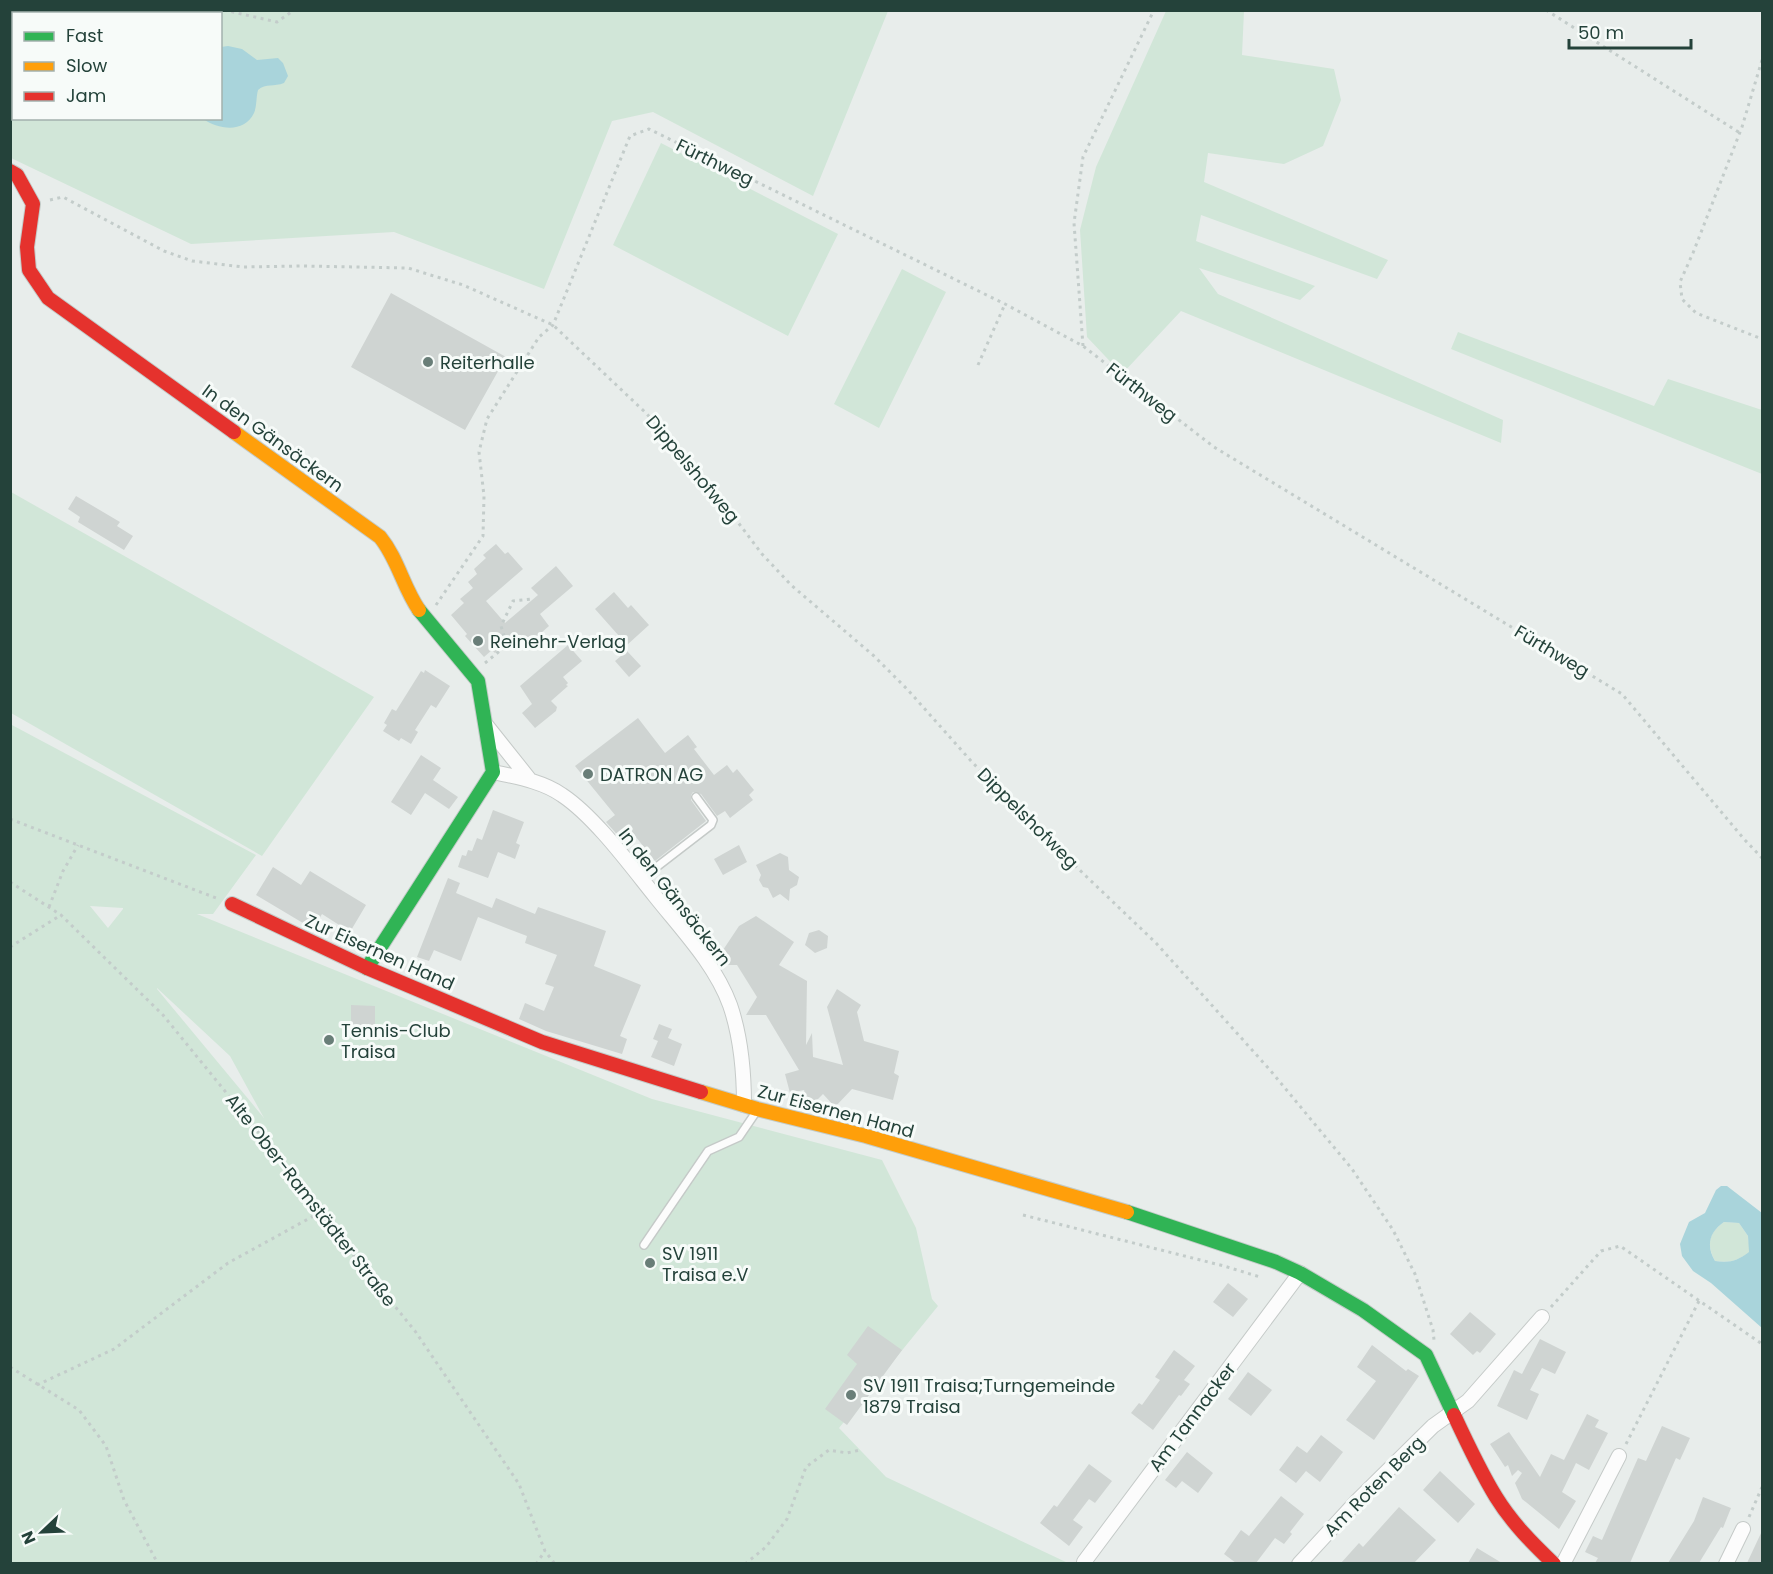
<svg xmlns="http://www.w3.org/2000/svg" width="1773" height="1574" viewBox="0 0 1773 1574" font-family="Poppins,sans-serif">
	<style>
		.green { fill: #d1e6d8; fill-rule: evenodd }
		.water { fill: #a9d4db; fill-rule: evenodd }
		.building { fill: #cfd4d2 }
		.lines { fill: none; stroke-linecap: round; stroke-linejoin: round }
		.lane-casing { stroke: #c5cac8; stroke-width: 10 }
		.street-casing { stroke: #c5cac8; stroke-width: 16 }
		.fast-casing { stroke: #c3cbc8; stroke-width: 16 }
		.slow-casing { stroke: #c3cbc8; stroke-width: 16 }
		.jam-casing { stroke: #c3cbc8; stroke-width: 16 }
		.path { stroke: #c3ccca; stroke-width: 3; stroke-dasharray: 3 4.5; stroke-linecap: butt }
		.lane { stroke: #fcfcfc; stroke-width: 7 }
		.street { stroke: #fcfcfc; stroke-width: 14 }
		.fast { stroke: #30b455; stroke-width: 14 }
		.slow { stroke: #ff9f0a; stroke-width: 14 }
		.jam { stroke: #e5322d; stroke-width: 14 }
		.poi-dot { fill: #697e78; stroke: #f7fbf9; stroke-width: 2 }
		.labels { text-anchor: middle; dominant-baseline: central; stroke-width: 6; stroke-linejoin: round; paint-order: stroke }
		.street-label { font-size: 18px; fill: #24423a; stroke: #f7fbf9 }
		.poi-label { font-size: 18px; fill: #24423a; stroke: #f7fbf9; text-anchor: start }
	</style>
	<rect width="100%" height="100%" fill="#e8edeb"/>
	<path class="green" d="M10 11H888L813 196 653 112 612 121 544 289 394 232 191 244 11 158ZM14 14H220V118H14Z
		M1166 11H1244L1242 55 1334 69 1341 100 1323 146 1284 164 1208 153 1204 182 1388 260 1377 279 1201 215 1196 241 1315 286 1300 300 1199 268 1218 294 1503 420 1501 443 1181 311 1122 374 1087 337 1080 230 1096 167Z
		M661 143 838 234 788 336 613 245Z
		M902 269 946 292 879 428 834 404Z
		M1458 332 1654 406 1668 379 1762 410V474L1451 349Z
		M11 492 374 697 262 856 11 713Z
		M10 724 256 855 213 914H197L652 1099 882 1160 916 1228 932 1299 938 1306 839 1428 886 1477 1068 1563H11ZM90 906 123 908V909L108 928ZM157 988 230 1056 264 1118 157 989Z
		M1724 1222 1739 1223 1748 1236 1750 1252C1737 1261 1730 1263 1715 1261 1706 1245 1709 1232 1724 1222Z"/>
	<path class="water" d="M228 46 242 49 257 60 278 58 283 63 288 76 284 83C274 87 266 83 258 90 256 97 257 106 254 113 244 134 218 129 203 119L220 118 221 47Z
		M1721 1186H1727L1762 1213V1328L1711 1283 1693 1271 1682 1256 1680 1244 1689 1222 1705 1213 1716 1190ZM1724 1222 1739 1223 1748 1236 1749 1252C1737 1261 1730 1263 1715 1261 1706 1246 1709 1232 1724 1222Z"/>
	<path class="building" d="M391 293 506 357 465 430 351 367Z
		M76 496 120 522 117 526 133 536 124 550 78 522 80 517 68 509Z
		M496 544 505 554 508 552 523 569 486 601 505 623 538 595 531 588 556 566 573 586 540 614 549 626 524 648 514 636 495 653 492 650 484 657 465 636 467 634 451 615 464 603 460 599 473 588 468 582 477 574 474 569 486 558 483 555Z
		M614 592 628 608 631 605 649 625 627 645 595 609Z
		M568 645 582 661 563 677 568 683 566 685 568 686 551 701 557 707 556 711 535 728 522 713 532 704 520 686Z
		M627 651 641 666 629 677 615 661Z
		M425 670 450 686 436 708 431 705 415 730 418 732 411 744 401 738 399 741 383 731 387 725 384 723 392 709 396 711 421 671 424 673Z
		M638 718 665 753 688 735 697 747 694 749 714 775 727 765 733 773 737 769 754 790 749 795 753 800 730 818 725 811 717 816 701 794 693 792 691 795V800L706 821 655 861 632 832 622 840 606 822 615 815 575 766Z
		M421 755 441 768 433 780 458 797 449 809 425 793 411 815 391 802Z
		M493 810 524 822 516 843 520 845 515 859 498 852 488 878 458 867 462 855 466 856 468 850 472 851 477 838 482 840Z
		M739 845 747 862 723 875 714 859Z
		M780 853 788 857 789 870 799 877 797 885 790 889 789 901 780 894 773 898 768 888 763 887 759 880 761 875 756 865Z
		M273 867 301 885 310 871 366 905 350 932 322 914 313 929 256 895Z
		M448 878 460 883 456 893 492 908 496 898 535 914 538 907 606 931 594 966 641 985 620 1036 627 1039 622 1054 546 1031 519 1019 525 1003 544 1011 554 987 545 984 557 955 525 943 527 936 478 917 461 961 434 950 429 961 417 957Z
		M756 916 794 942 779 965 807 981 806 1045 812 1033 813 1057 843 1065 827 1007 837 989 861 1005 857 1012 864 1041 899 1051 894 1073 899 1076 893 1100 852 1089 835 1107 823 1094 809 1108 804 1090 790 1093 785 1074 799 1070 766 1015H746L757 997 737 965H727L723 950 739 926Z
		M819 930 828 936 827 948 815 953 805 945 809 933Z
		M351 1005 375 1006V1031H351Z
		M659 1024 672 1029 668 1038 682 1044 674 1066 651 1057 658 1041 653 1039Z
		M1228 1283 1248 1299 1233 1317 1213 1302Z
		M1470 1312 1496 1334 1480 1353 1477 1351 1473 1355 1450 1334Z
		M868 1326 902 1350 847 1425 825 1409 857 1364 847 1355Z
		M1540 1339 1566 1352 1555 1374 1542 1368 1530 1390 1539 1394 1527 1420 1497 1406 1514 1370 1522 1374Z
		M1372 1345 1406 1371 1408 1369 1419 1376 1374 1440 1346 1420 1376 1381 1357 1367Z
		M1174 1350 1195 1366 1184 1380 1190 1384 1181 1396 1179 1395 1153 1430 1131 1413 1139 1403 1142 1405 1160 1380 1155 1377Z
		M1248 1372 1272 1390 1251 1416 1228 1399Z
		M1587 1414 1599 1420 1595 1427 1608 1433 1589 1470 1576 1463 1562 1492 1576 1501 1559 1529 1522 1499 1515 1483 1522 1473 1518 1470 1512 1476 1508 1465 1505 1467 1490 1444 1509 1432 1540 1477 1551 1454 1564 1460Z
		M1662 1426 1690 1438 1680 1460 1676 1458 1630 1563H1595L1598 1558 1585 1552 1593 1536 1602 1540 1638 1458 1646 1461Z
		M1321 1435 1343 1452 1320 1482 1306 1471 1296 1483 1279 1470 1297 1446 1307 1453Z
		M1187 1452 1213 1473 1198 1493 1182 1481 1176 1488 1165 1480Z
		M1089 1464 1112 1481 1095 1503 1089 1499 1073 1520 1083 1527 1069 1546 1040 1523 1054 1505 1057 1507Z
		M1440 1471 1475 1504 1458 1523 1423 1490Z
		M1281 1496 1304 1514 1290 1532 1292 1534 1284 1544 1275 1538 1256 1563H1236L1224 1554 1241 1530 1249 1536Z
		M1703 1497 1731 1508 1723 1528 1721 1527 1699 1563H1668L1694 1521Z
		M1399 1507 1436 1540 1414 1563H1341L1359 1543 1363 1547Z
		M1762 1531V1563H1747Z
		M1477 1548 1502 1563H1468Z"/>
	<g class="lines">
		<g class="lane-casing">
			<path id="lane" d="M641 879 711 825 713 820 696 797
				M644 1245 708 1151 739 1137 756 1112"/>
		</g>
		<g class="street-casing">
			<path id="street" d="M487 726 530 780
				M493 772C516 777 542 781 562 795 595 817 630 865 655 896 682 930 715 964 730 1005 741 1037 744 1071 744 1105
				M1084 1562 1300 1273
				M1299 1564 1357 1501 1433 1426 1468 1401 1542 1317
				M1563 1564 1619 1456
				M1726 1564 1743 1529"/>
		</g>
		<g class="fast-casing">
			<path id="fast" d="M367 968 493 772 478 681 419 610
				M1127 1212 1276 1262 1300 1273 1363 1310 1426 1355 1454 1415"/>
		</g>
		<g class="slow-casing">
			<path id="slow" d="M234 432 380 537C398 559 403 587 419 610
				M701 1092 757 1109 866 1136 1127 1212"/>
		</g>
		<g class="jam-casing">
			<path id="jam" d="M10 171 17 175 33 204 27 247 29 270 48 298 234 432
				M232 904 367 968 542 1042 701 1092
				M1454 1415C1467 1443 1480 1471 1496 1497 1512 1523 1533 1544 1554 1564"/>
		</g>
		<path class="path" d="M102 10 104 14
			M224 10 277 22 294 10
			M1546 10 1740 133
			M62 14 63 10
			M156 14 166 10
			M1762 60 1742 127 1693 253 1680 282 1682 299 1696 313 1762 339
			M50 200 63 197 164 251 192 261 243 267 304 266 408 268 463 285 553 325 647 414 712 488 762 554 791 585 874 656 907 689 972 762 1044 836 1156 943 1270 1070 1352 1169 1393 1230 1415 1274 1433 1330 1434 1340
			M1083 346 1074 223 1083 157 1154 10
			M978 365 1005 304
			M436 605 483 536 484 496 479 452 487 419 539 337 553 325 630 136 649 129 1005 304 1083 346 1214 447 1622 694 1744 839 1762 858
			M485 663 507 645 501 626 513 601 533 599
			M10 819 216 898
			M10 882 61 915 163 1015 308 1193 319 1213 415 1331 519 1484 545 1551 555 1564
			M49 907 63 871 78 845
			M10 947 61 915
			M1023 1215 1224 1266 1260 1277
			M1551 1307 1601 1251 1620 1246 1762 1344
			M10 1367 79 1410 106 1446 124 1500 158 1564
			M37 1385 114 1349 228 1263 319 1213
			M1626 1444 1699 1301
			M1749 1517 1762 1487
			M536 1564 545 1551
			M745 1564 766 1547 787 1519 806 1467 829 1450 847 1453 860 1450"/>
		<use href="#lane" class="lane"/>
		<use href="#street" class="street"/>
		<use href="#fast" class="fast"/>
		<use href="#slow" class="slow"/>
		<use href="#jam" class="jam"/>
	</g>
	<g class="poi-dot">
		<circle cx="428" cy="362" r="6"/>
		<circle cx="478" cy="641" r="6"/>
		<circle cx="588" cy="774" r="6"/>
		<circle cx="329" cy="1040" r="6"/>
		<circle cx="650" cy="1263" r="6"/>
		<circle cx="851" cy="1395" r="6"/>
	</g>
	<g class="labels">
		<g class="street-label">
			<text transform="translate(715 162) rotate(26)">Fürthweg</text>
			<text transform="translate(1142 392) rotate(38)">Fürthweg</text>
			<text transform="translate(273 438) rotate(36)">In den Gänsäckern</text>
			<text transform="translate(693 469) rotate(50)">Dippelshofweg</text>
			<text transform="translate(1552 651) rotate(31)">Fürthweg</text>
			<text transform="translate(1028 818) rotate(45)">Dippelshofweg</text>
			<text transform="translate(675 897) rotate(52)">In den Gänsäckern</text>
			<text transform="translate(380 952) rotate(24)">Zur Eisernen Hand</text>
			<text transform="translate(836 1111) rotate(15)">Zur Eisernen Hand</text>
			<text transform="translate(311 1200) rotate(52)">Alte Ober-Ramstädter Straße</text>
			<text transform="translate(1192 1417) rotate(-53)">Am Tannacker</text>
			<text transform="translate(1374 1486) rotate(-45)">Am Roten Berg</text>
		</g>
		<g class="poi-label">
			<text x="440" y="362">Reiterhalle</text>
			<text x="490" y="641">Reinehr-Verlag</text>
			<text x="600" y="774">DATRON AG</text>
			<text x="341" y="1030">Tennis-Club<tspan x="341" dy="21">Traisa</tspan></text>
			<text x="662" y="1253">SV 1911<tspan x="662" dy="21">Traisa e.V</tspan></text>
			<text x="863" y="1385">SV 1911 Traisa;Turngemeinde<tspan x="863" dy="21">1879 Traisa</tspan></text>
		</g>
	</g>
	<rect width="1773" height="1574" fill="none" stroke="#24423a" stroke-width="24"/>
	<rect x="12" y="12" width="210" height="108" fill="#f7fbf9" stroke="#a3b1ad" stroke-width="1.5"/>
	<rect x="24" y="32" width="30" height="9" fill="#30b455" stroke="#a3b1ad" stroke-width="1.5"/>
	<text x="66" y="42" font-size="18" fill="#24423a">Fast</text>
	<rect x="24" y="62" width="30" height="9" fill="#ff9f0a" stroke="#a3b1ad" stroke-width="1.5"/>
	<text x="66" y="72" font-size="18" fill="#24423a">Slow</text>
	<rect x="24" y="92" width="30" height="9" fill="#e5322d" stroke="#a3b1ad" stroke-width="1.5"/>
	<text x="66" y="102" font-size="18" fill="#24423a">Jam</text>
	<g transform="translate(42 1532) rotate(247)" stroke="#f7fbf9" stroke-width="4.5" paint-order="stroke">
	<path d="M0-4.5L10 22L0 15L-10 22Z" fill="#24423a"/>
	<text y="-9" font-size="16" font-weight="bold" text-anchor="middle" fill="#24423a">N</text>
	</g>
	<path d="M1569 39v9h122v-9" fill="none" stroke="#24423a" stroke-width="3"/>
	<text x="1578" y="39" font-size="18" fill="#24423a" stroke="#f7fbf9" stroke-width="4.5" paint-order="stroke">50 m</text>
</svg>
